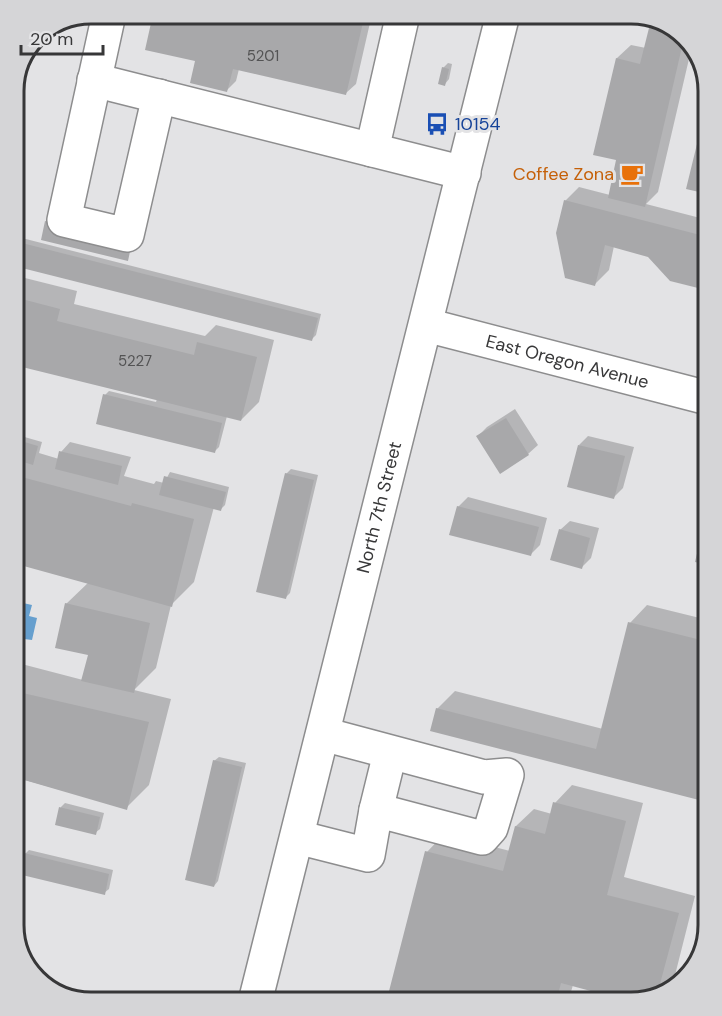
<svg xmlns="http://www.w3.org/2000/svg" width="722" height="1016" viewBox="0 0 722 1016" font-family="'DM Sans',sans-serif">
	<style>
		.water { fill: #669fce }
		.shadow { fill: #0003 }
		.building { fill: #a8a8aa }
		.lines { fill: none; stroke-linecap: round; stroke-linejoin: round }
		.minor-casing { stroke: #8d8d8e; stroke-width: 36 }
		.major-casing { stroke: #8d8d8e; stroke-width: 36 }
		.minor { stroke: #fff; stroke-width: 33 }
		.major { stroke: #fff; stroke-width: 33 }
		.labels { text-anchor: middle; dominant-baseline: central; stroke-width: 6; stroke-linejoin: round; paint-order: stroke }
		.number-label { font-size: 15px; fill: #535354 }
		.transit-label { font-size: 18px; fill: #164399; stroke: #e3e3e5; text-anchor: start }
		.food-label { font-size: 18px; fill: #c56008; stroke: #e3e3e5; text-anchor: end }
		.street-label { font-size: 18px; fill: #373738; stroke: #e3e3e5 }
		.rim { fill: none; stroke: #373738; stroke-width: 3 }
	</style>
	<rect width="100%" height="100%" fill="#e3e3e5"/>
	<path class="water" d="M14 601 32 605 29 616 37 618 32 640 24 639 21 649 14 647Z"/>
	<path class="shadow" d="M155 14H372L356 84 346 93 239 69 236 81 227 90 196 60 147 49Z
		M656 20 670 24 692 46 658 192 646 204 708 220V280L701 287 649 255 614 246 609 270 595 284 565 201 579 187 610 195 618 159 617 58 631 45 646 48 651 25Z
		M448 63 452 64 449 79 445 84 443 68Z
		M708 102V193L688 188Z
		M14 236 321 314 316 335 312 339 14 264Z
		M21 277 77 291 74 304 205 336 216 325 274 340 259 402 241 420 227 416 219 447 215 451 105 395 109 391 156 402 157 399 14 364V285Z
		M515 409 538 445 528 454 478 436 487 427Z
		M14 434 42 442 39 453 59 459 61 452 70 442 131 457 124 476 154 484 156 481 164 483 170 472 229 487 225 505 221 509 214 507 194 582 171 605 156 668 134 690 171 699 149 785 126 808 14 777V662L83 680 89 654 66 604 90 581 22 564 18 567 14 566Z
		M588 436 634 447 623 488 614 497 579 445Z
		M291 469 318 475 290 593 285 598 286 474Z
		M468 497 547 518 540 545 531 554 458 507Z
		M570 521 599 528 591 558 582 567 560 530Z
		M708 524V563L697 560 704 528Z
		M647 605 708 620V618V788L698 798 437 709 455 691 603 729 630 623Z
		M219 757 246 763 218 881 214 886V761Z
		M572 785 643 803 624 877 695 896 671 991 631 1002H613L615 996 573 985 568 1002H421L390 994 427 852 444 834 510 851 516 826 534 809 552 814 555 803Z
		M65 803 104 813 100 829 95 833 57 824 61 807Z
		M29 850 113 870 109 889 104 893 25 854Z"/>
	<path class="building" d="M153 14H365L346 95 233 69 227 92 190 83 195 61 145 50Z
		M650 24 676 30 684 38 645 207 608 198 616 160 593 155 616 58 640 64Z
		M442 67 449 69 445 86 438 84Z
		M708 99V194L686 189Z
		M564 200 708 237V260L702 289 670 281 648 257 605 245 595 286 565 278 556 233Z
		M45 221 132 242 128 261 41 240Z
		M14 241 318 318 312 341 14 266Z
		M14 297 60 309 57 321 194 355 197 342 257 357 241 421 14 365Z
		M103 394 222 423 215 453 96 424Z
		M506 418 529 455 500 474 476 436Z
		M14 439 38 446 33 465 14 459Z
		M578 445 625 456 614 499 567 487Z
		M59 451 122 466 118 485 55 469Z
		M285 473 314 480 286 599 256 592Z
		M14 475 131 506 132 503 194 519 172 607 20 565 19 569 14 567Z
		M164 476 226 492 221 511 159 495Z
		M457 506 539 527 531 556 449 535Z
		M703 528 708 529V565L695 562Z
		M559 529 590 538 582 569 550 560Z
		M65 603 150 623 134 693 81 681 88 655 55 648Z
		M708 614V762L699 800 430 731 436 708 596 749 628 622 701 640Z
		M14 691 149 722 127 810 14 777Z
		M213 760 242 767 214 887 185 880Z
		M553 802 626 821 607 895 679 913 657 995 631 1002H611L613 997 561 983 556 1002H415L388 995 425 851 503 871 515 826 545 834Z
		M59 807 100 817 96 835 55 825Z
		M24 853 109 874 105 895 18 874Z"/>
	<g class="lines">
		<g class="minor-casing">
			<g id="minor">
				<path d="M109 14 64 220 127 235 159 96"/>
				<path d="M94 80 464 173"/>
				<path d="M372 150 403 14"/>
				<path id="s1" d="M426 325 708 398"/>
				<path d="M376 810 390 753"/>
				<path d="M297 837 368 855 376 810 482 838 491 828 507 775 484 777 323 734"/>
			</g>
		</g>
		<g class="major-casing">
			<g id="major">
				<path id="s2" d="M255 1002 503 14"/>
			</g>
		</g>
		<use href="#minor" class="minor"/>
		<use href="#major" class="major"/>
	</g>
	<defs>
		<g id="bus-bare" transform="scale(1.8)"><path d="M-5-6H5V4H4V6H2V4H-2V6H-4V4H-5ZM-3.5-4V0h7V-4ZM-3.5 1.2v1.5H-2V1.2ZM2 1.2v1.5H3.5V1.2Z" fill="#1a4fb4" stroke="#e3e3e5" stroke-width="2.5" paint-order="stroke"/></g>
		<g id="cafe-bare" transform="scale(1.8)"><path d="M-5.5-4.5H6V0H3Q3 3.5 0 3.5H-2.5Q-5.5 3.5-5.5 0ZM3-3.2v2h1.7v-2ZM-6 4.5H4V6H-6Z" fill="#e8710a" stroke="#e3e3e5" stroke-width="2.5" paint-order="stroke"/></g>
	</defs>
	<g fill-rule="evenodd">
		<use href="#bus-bare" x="437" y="124"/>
		<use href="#cafe-bare" x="632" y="174"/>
	</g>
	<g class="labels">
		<g class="number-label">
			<text x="263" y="56">5201</text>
			<text x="135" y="361">5227</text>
		</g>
		<g class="transit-label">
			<text x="455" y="124">10154</text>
		</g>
		<g class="food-label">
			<text x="614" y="174">Coffee Zona</text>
		</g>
		<g class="street-label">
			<text stroke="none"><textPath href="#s1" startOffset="146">East Oregon Avenue</textPath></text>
			<text stroke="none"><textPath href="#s2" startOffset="510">North 7th Street</textPath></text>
		</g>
	</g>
	<path d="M0 0H722V1016H0ZM91 24H631A67 67 0 0 1 698 91V925A67 67 0 0 1 631 992H91A67 67 0 0 1 24 925V91A67 67 0 0 1 91 24Z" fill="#d5d5d7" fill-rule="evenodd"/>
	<path class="rim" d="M91 24H631A67 67 0 0 1 698 91V925A67 67 0 0 1 631 992H91A67 67 0 0 1 24 925V91A67 67 0 0 1 91 24Z"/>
	<path d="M21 45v9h82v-9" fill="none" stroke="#373738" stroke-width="3"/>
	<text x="30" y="45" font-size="18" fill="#373738" stroke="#e3e3e5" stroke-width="4.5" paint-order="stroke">20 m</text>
</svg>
